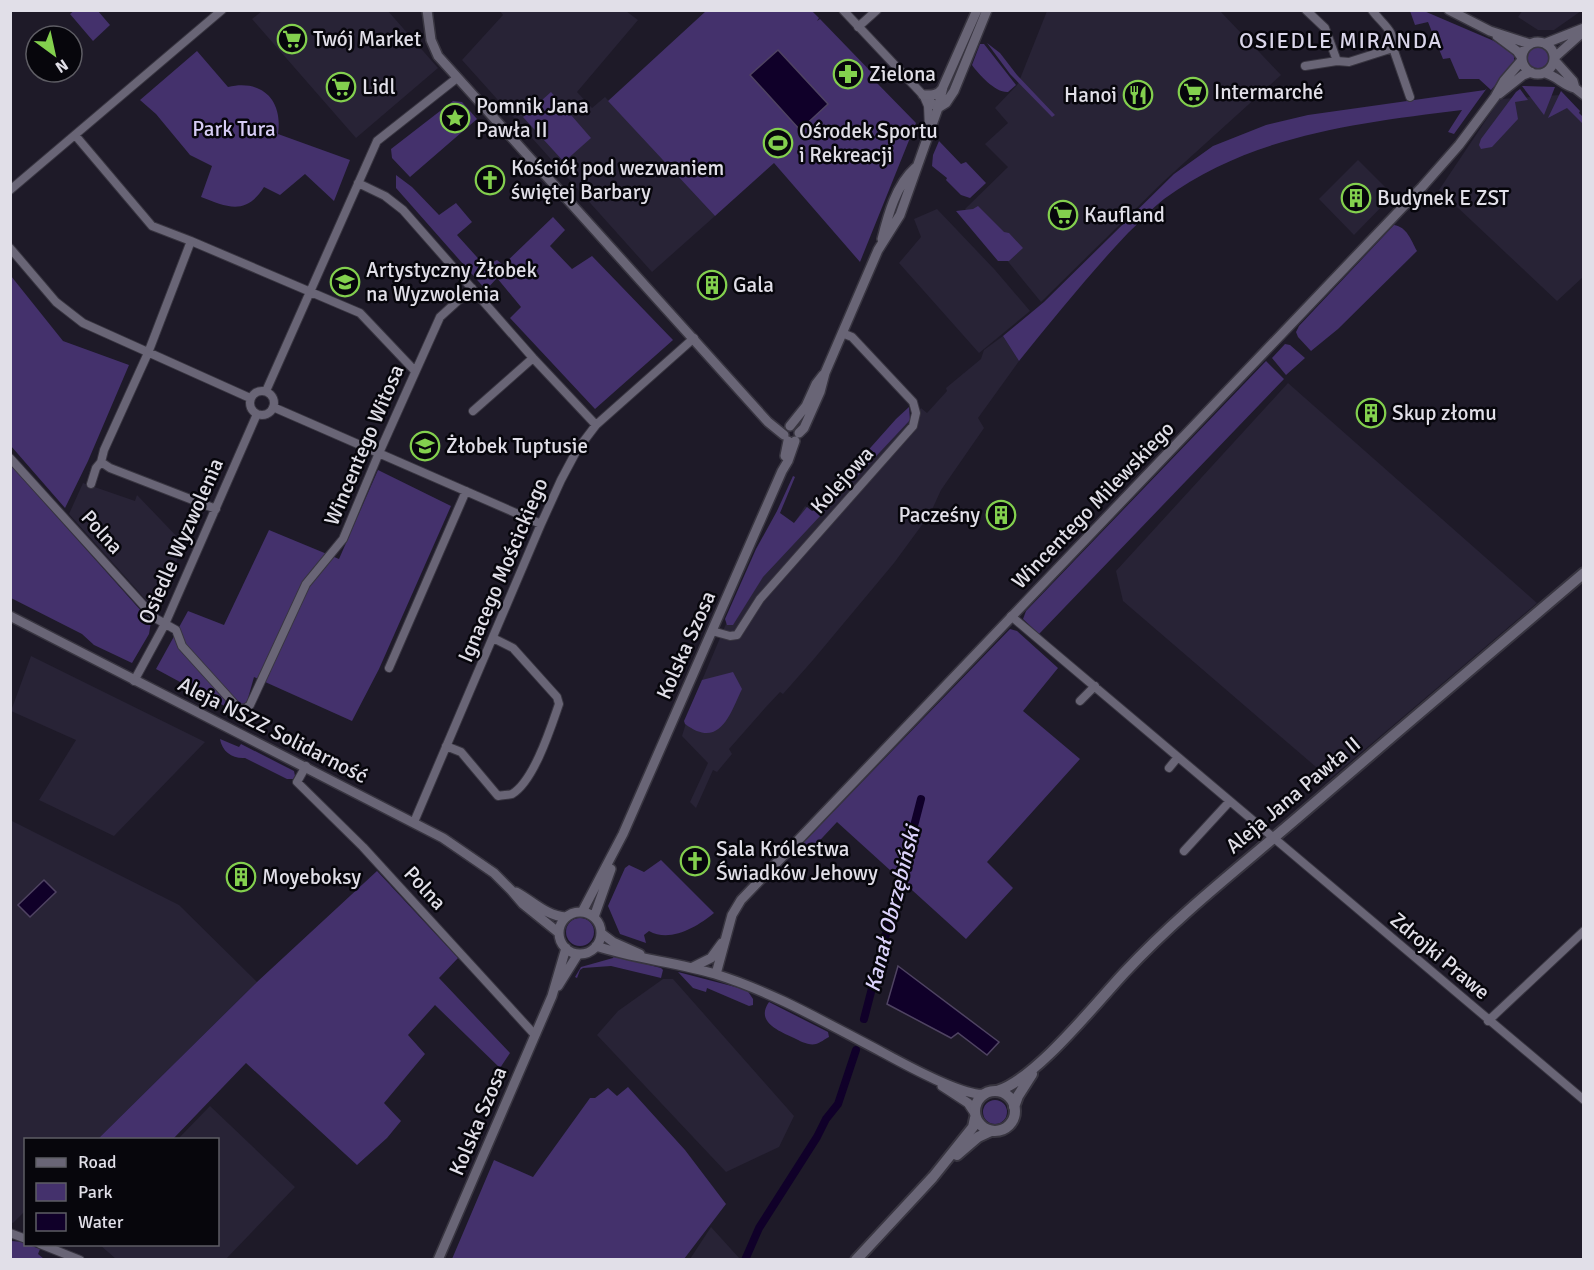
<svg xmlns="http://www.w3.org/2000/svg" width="1594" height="1270" viewBox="0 0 1594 1270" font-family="Signika,sans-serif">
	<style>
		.built { fill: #282336 }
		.green { fill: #44316c }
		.water { fill: #100029; stroke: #4f4362; stroke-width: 1.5 }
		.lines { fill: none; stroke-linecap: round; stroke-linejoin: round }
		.canal { stroke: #100029; stroke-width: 8 }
		.minor-casing { stroke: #383540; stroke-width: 10 }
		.tertiary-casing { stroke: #383540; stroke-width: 12 }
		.secondary-casing { stroke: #383540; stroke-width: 14 }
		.minor { stroke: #696576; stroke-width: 8 }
		.tertiary { stroke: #696576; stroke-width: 9 }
		.secondary { stroke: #696576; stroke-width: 10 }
		.labels { text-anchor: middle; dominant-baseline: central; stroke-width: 5; stroke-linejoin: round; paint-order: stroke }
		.poi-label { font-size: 21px; fill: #e1dfe8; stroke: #07060c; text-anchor: start }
		.park-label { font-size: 21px; fill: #d7cdf5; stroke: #07060c }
		.street-label { font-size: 21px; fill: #e1dfe8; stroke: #07060c }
		.neighbourhood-label { font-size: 22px; letter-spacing: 1.5px; fill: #d9d5e9; stroke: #07060c }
		.water-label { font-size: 22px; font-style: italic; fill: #dbd2fa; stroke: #07060c }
	</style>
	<rect width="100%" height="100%" fill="#1e1a28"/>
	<path class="built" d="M1523 10H1581V11L1554 30H1538L1518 17Z
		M262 11H388L438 68 356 138 252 19Z
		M500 11H626L638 20 577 92 592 108 605 97 715 216 652 272 462 60 503 15Z
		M1047 11H1220L1281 75 1164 181 1041 302 965 209 1008 167 985 144 1008 123 995 108 1018 84Z
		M1560 95 1583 117V277L1557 301 1439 190 1500 99Z
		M1358 160 1393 195 1354 235 1319 199Z
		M937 209 995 270 1030 311 979 353 899 263 921 237 914 219Z
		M1003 336 1019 361 978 418 984 428 941 490 930 514 894 563 813 660 783 694 780 692 765 708 729 749 732 754 717 772 713 770 696 808 690 802 708 763 682 736 692 704 751 565 792 527 805 506 818 515 921 408 927 413 947 391 946 388 981 359 984 350Z
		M1288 383 1537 603 1330 779 1123 601 1116 571Z
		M83 483 135 501 137 495 184 544 155 610 69 514Z
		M31 656 205 742 114 836 39 800 76 740 11 711Z
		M10 820 179 905 257 982 98 1139 26 1140 25 1211 13 1223 10 1222Z
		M663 979H673L794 1116 779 1147 726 1172 597 1035 618 1011Z
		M210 1106 295 1187 226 1259H116L100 1245 218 1244V1140L178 1139Z
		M711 1227 740 1259H690Z"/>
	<path class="green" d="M75 10 98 11 110 25 93 41 70 14Z
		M706 11H812L819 18 817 21 820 19 877 78 875 81 916 123 860 262 774 163 715 216 608 101Z
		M1410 11H1424L1494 41 1512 52 1514 56V64L1491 90 1479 79H1459L1450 58 1443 59 1428 22 1415 25Z
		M987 43 1000 53 1017 75 1055 115 1052 117 1010 74Z
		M980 44H984L1016 85 1008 92C996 93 979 75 972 65Z
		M1527 57a12 12 0 1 1 24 0a12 12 0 1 1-24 0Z
		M197 51 228 87C263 79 283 101 278 134L350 160 334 201 305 174 280 195 264 187C246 216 227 207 201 197L212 166 190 155 156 114 140 100Z
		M1522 86 1555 87 1544 115Z
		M1487 88 1454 134 1448 132 1462 110C1358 123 1251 135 1164 199 1151 209 1140 222 1128 233 1089 274 1054 318 1019 361L1003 336 1044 302 1174 174 1213 146 1266 125 1308 115 1485 90Z
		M1520 89 1528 100 1515 102 1518 119 1492 147 1481 149 1479 145 1481 139 1516 92Z
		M1561 91 1580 111 1579 113 1583 117V124L1567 108 1548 118Z
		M551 92 591 138 564 162 523 117Z
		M453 101 462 102 477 119 410 177 392 158 391 149Z
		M939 141 961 164 966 162 986 183 970 198 961 195 946 180 947 178 932 166 933 155Z
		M396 175 412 187 439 215 456 203 472 222 457 235 485 266 497 260 503 265 553 217 565 230 550 246 572 269 592 256 673 340 595 409 510 318 521 307 497 278 486 290 396 188Z
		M978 206 1004 232 1009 233 1023 248 1009 261H998L956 211 973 209Z
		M1394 225C1407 227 1411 240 1417 251L1338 329 1311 351 1298 337 1296 332 1299 326Z
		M11 276 63 341 129 365 88 461 65 508 11 446Z
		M1285 344 1290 345 1305 358 1286 375 1272 358Z
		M1266 361 1284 379 1039 634 1023 619 1026 611Z
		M909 407 910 420 763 577 733 625H727L725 619 756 549 777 511 793 476 795 477 780 513 794 523 807 507 812 511 815 510 896 419Z
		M10 464 151 622 149 634 132 663 94 645 82 634 11 598Z
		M378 470 451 506 379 669 352 721 254 677 243 716 156 669 188 611 224 625 269 530 339 559Z
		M1010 629 1017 631 1058 668 1023 711 1080 759 987 862 1013 888 966 939 837 822 809 852 801 845Z
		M733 672 742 689C730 714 720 750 685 724L684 721 702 680Z
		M220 739 239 747 241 744 294 771 295 776 293 779H287L245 758C233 759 222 752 220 739Z
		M661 860 714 913C697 927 670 943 649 931L644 935 646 943 620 934 608 906 625 868 629 865 644 872Z
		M377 871 458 958 439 978 510 1053 500 1068 435 1005 408 1035 425 1054 384 1103 401 1121 387 1138 357 1165 246 1063 173 1139H98L257 982Z
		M566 932a14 14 0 1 1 28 0a14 14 0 1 1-28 0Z
		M614 956 661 968 663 970 661 978 611 966 583 968 580 970 577 978 575 977 581 967 613 958Z
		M678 972 747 990 753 999V1005L749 1006 707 988 706 992 693 988Z
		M769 1002 828 1032 829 1037C825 1039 820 1043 816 1044 809 1046 800 1041 794 1038 779 1031 755 1022 769 1002Z
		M628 1087 685 1150 726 1204 684 1259H452L494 1160 533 1177 590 1098H595L608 1088 617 1096Z
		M983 1112a12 12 0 1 1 24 0a12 12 0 1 1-24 0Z
		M11 1241 25 1242 26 1244 40 1249 38 1254 44 1259 11 1260Z"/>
	<path class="water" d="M778 50 828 104 800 130 750 75Z
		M44 880 56 892 30 917 18 905Z
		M898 966 999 1042 987 1055 958 1033 951 1038 887 1004Z"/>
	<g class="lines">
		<path class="canal" d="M864 1019 921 799
			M745 1260 759 1228 817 1137 826 1119 838 1104 856 1050"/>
		<g class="minor-casing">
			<path id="minor" d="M843 10 923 95 938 108
				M1306 10 1325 28 1337 61
				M1372 10C1380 22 1397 32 1393 48
				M858 27 877 10
				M1305 66 1337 61 1349 62 1393 48 1410 97
				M925 99 928 106 929 128
				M75 135 152 226 191 241 148 353 104 450 101 462 110 468 216 509
				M358 183 385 196 403 210 533 358 596 425
				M10 190 222 10
				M191 241 360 313 415 371
				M10 248 56 302 83 323 250 398
				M250 403a12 12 0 1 1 24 0a12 12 0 1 1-24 0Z
				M266 391 377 141 457 78
				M273 407 541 524
				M473 411 533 358
				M10 458 155 618 176 630 182 646 239 709 246 708 250 705 306 584 343 539 379 453 440 317 472 288
				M91 484 96 468 101 462
				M1011 616 1584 1100
				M712 631 730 636 737 635 760 599 913 426 916 413 913 402 852 337 842 333
				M389 668 466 491
				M134 681 165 624 257 414
				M1080 701 1095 686
				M446 746 461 752 498 796C502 795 509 795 512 794 534 781 551 727 559 704L557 697 513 648 493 638
				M306 766 297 782 363 847 535 1035
				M1169 768 1178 757
				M414 822 541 524 561 480 577 450 596 425 694 338
				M1184 851 1230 801
				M1488 1021 1584 931
				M10 1233 26 1239
				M40 1244 80 1260"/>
		</g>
		<g class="tertiary-casing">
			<path id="tertiary" d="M427 10 431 40 438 56 768 422 784 435
				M1449 10 1490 31 1530 44
				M1497 36 1517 51 1522 58
				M1522 58a16 16 0 1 1 32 0a16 16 0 1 1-32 0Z
				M1546 43 1584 28
				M1555 57 1584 31
				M1555 61 1573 81 1575 88 1584 95
				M1545 73C1557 76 1564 86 1575 88
				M1499 94 1523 75 1531 72
				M923 95C931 95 937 96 942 89
				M938 108 946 103 954 91 987 10
				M882 239C888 215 896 185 915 168
				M790 426 806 406 816 384 823 375
				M799 433 804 428 820 392 825 373 878 250 900 215 938 108 943 87 977 10
				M785 456 788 441
				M10 616 443 838 494 873 511 890 523 904 559 933
				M516 892C533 901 546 916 566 917
				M582 912 623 834 782 471 788 461 795 441
				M559 933a21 21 0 1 1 42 0a21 21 0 1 1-42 0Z
				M594 917 611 869
				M601 933 613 942 640 954
				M596 946C635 959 676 962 715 974 773 992 826 1023 880 1051 902 1063 963 1097 985 1094
				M693 967 711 958 722 943
				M716 974 732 915 741 900 1422 187 1459 145 1495 97 1504 81 1522 60
				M558 986 578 954
				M942 1086 968 1103 974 1112
				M438 1260 552 996 566 948"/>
		</g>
		<g class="secondary-casing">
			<path id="secondary" d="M997 1091C1035 1080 1096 1003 1125 972 1180 913 1244 864 1304 812 1397 732 1490 653 1584 573
				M975 1111a20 20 0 1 1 40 0a20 20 0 1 1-40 0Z
				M1014 1107 1018 1096 1032 1074
				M957 1155 978 1137 991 1131
				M856 1260 933 1177 973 1127 975 1118"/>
		</g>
		<use href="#minor" class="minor"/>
		<use href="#tertiary" class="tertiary"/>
		<use href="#secondary" class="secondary"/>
	</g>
	<defs>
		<g id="supermarket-ring" transform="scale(1.5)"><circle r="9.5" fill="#07060c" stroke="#83d04e" stroke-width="1.5"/><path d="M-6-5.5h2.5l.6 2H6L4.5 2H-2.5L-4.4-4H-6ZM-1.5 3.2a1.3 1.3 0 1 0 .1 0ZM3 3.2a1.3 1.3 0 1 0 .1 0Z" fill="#83d04e"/></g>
		<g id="pharmacy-ring" transform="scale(1.5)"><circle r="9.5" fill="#07060c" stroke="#83d04e" stroke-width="1.5"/><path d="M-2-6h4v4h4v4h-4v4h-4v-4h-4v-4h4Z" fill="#83d04e"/></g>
		<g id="restaurant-ring" transform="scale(1.5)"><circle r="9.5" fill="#07060c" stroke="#83d04e" stroke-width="1.5"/><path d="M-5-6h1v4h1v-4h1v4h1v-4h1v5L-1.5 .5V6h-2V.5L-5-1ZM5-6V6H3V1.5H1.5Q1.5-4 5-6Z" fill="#83d04e"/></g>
		<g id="sight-ring" transform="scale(1.5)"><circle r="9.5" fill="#07060c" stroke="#83d04e" stroke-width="1.5"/><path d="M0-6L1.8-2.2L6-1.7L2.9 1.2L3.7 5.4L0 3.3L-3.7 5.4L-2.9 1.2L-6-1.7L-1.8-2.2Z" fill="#83d04e"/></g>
		<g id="stadium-ring" transform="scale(1.5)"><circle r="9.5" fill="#07060c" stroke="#83d04e" stroke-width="1.5"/><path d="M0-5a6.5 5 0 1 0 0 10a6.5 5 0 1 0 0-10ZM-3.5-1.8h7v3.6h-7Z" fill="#83d04e"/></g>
		<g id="church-ring" transform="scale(1.5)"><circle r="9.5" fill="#07060c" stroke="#83d04e" stroke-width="1.5"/><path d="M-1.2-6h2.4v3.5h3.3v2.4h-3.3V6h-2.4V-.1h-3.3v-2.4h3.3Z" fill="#83d04e"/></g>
		<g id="building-ring" transform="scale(1.5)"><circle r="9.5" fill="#07060c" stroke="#83d04e" stroke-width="1.5"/><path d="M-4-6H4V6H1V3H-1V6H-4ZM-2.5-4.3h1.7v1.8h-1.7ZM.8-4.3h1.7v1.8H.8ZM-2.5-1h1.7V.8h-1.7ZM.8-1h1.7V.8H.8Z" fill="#83d04e"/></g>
		<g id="school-ring" transform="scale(1.5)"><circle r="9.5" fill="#07060c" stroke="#83d04e" stroke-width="1.5"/><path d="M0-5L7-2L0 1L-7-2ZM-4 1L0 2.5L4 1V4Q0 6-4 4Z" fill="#83d04e"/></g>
	</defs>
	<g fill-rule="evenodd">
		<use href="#supermarket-ring" x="292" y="39"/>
		<use href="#pharmacy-ring" x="848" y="74"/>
		<use href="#supermarket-ring" x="341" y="87"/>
		<use href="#supermarket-ring" x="1193" y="92"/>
		<use href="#restaurant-ring" x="1138" y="95"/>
		<use href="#sight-ring" x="455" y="118"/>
		<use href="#stadium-ring" x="778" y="143"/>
		<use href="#church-ring" x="490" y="180"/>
		<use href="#building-ring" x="1356" y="198"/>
		<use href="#supermarket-ring" x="1063" y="215"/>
		<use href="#school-ring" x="345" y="282"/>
		<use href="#building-ring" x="712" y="285"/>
		<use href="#building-ring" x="1371" y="413"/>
		<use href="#school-ring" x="425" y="446"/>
		<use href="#building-ring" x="1001" y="515"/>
		<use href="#church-ring" x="695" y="861"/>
		<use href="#building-ring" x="241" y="877"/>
	</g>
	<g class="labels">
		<g class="poi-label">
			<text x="313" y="39">Twój Market</text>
			<text x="869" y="74">Zielona</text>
			<text x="362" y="87">Lidl</text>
			<text x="1214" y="92">Intermarché</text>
			<text x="1117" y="95" text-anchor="end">Hanoi</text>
			<text x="476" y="106">Pomnik Jana<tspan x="476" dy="24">Pawła II</tspan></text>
			<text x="799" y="131">Ośrodek Sportu<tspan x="799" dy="24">i Rekreacji</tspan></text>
			<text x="511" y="168">Kościół pod wezwaniem<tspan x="511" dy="24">świętej Barbary</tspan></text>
			<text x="1377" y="198">Budynek E ZST</text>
			<text x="1084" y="215">Kaufland</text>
			<text x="366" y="270">Artystyczny Żłobek<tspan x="366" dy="24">na Wyzwolenia</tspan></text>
			<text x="733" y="285">Gala</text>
			<text x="1392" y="413">Skup złomu</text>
			<text x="446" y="446">Żłobek Tuptusie</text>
			<text x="980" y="515" text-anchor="end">Pacześny</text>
			<text x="716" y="849">Sala Królestwa<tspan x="716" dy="24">Świadków Jehowy</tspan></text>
			<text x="262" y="877">Moyeboksy</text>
		</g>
		<g class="park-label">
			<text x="234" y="129">Park Tura</text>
		</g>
		<g class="street-label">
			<text transform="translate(364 445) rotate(-67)">Wincentego Witosa</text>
			<text transform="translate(842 480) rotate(-48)">Kolejowa</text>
			<text transform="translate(1093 505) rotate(-46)">Wincentego Milewskiego</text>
			<text transform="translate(102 532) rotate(48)">Polna</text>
			<text transform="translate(181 541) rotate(-66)">Osiedle Wyzwolenia</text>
			<text transform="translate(503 570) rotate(-67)">Ignacego Mościckiego</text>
			<text transform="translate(686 645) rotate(-66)">Kolska Szosa</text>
			<text transform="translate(273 730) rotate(27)">Aleja NSZZ Solidarność</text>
			<text transform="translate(1293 795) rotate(-40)">Aleja Jana Pawła II</text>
			<text transform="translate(425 888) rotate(47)">Polna</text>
			<text transform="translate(1440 956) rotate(40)">Zdrojki Prawe</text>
			<text transform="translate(478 1121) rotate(-67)">Kolska Szosa</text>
		</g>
		<g class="neighbourhood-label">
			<text x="1341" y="40">OSIEDLE MIRANDA</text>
		</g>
		<g class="water-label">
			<text transform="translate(892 909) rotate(-76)">Kanał Obrzębiński</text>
		</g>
	</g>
	<rect width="1594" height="1270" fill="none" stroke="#e1dfe8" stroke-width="24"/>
	<rect x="24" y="1138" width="195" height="108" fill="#07060c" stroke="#5e5d64" stroke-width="1.5"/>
	<rect x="36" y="1158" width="30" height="9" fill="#696576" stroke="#5e5d64" stroke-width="1.5"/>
	<text x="78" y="1168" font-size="18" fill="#e1dfe8">Road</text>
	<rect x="36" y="1183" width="30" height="18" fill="#44316c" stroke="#5e5d64" stroke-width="1.5"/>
	<text x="78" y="1198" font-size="18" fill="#e1dfe8">Park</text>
	<rect x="36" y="1213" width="30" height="18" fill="#100029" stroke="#5e5d64" stroke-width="1.5"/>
	<text x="78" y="1228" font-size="18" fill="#e1dfe8">Water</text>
	<g transform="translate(54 54) rotate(147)"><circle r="28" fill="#07060c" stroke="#5e5d64" stroke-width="1.5"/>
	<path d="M0-4.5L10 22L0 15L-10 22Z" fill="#83d04e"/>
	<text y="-9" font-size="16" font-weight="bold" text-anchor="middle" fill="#e1dfe8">N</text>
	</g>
</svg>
